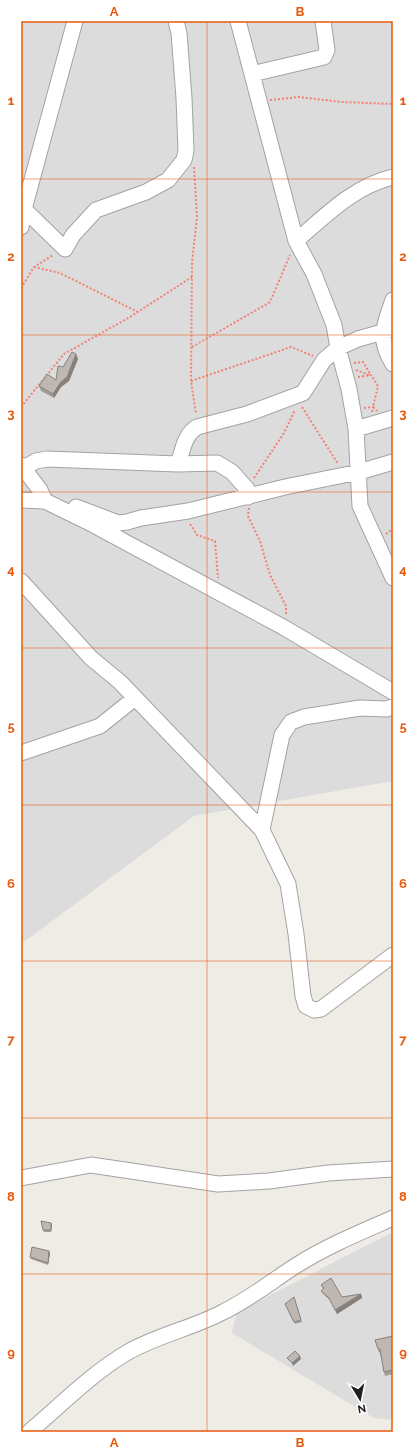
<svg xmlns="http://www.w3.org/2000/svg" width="414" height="1453" viewBox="0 0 414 1453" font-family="Raleway,sans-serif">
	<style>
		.residential { fill: #dddcdc }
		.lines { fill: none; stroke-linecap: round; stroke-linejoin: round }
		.minor-casing { stroke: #a3a3a3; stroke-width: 17 }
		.path { stroke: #f08176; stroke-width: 2; stroke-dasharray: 2 2; stroke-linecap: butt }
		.minor { stroke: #fff; stroke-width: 15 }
		.wall { fill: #a49e99 }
		.shaded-wall { fill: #86817d }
		.building { fill: #bfb8b2; stroke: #86817d }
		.grid { fill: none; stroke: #e8590c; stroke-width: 1; stroke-opacity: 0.55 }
		.neatline { fill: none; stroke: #e8590c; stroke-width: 1.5 }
		.grid-label { font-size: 13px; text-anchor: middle; font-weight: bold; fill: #e8590c }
	</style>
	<rect width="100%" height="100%" fill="#efece6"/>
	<path class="residential" d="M21 21H393V781L194 816 21 944Z
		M393 1232V1420L374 1418 232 1333 237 1312Z"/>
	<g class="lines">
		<g class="minor-casing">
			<path id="minor" d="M75 21 24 209 65 249 73 235 96 210 146 192 168 180 184 160 186 151 184 98 179 33 176 21
				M238 21 296 241C325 216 354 186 393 177
				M252 74 324 57 327 50 323 21
				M21 227 24 209
				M296 241 314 274 334 325 338 348 349 389 356 429 360 506 393 578
				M393 300C384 326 377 338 393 364
				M356 429 393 418
				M178 464C183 450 184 435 197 427L247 414 303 393 324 360 338 348 358 339 393 329
				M21 465 40 490 45 501
				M24 468 36 461 47 459 178 464 217 463 232 472 247 489 248 497
				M21 500 45 501 88 522 283 627 393 692
				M76 507 118 523 127 522 141 518 188 511 285 487 359 472 393 462
				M21 581 91 658 120 682 262 830 288 884 296 934 303 996 306 1006 314 1010 321 1009 393 955
				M21 753 100 726 135 698
				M262 830 282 735 291 722 304 717 360 708 386 709 393 707
				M21 1178 91 1165 218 1184 269 1181 328 1173 393 1169
				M29 1432C61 1405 92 1373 128 1352 158 1335 193 1328 223 1312 250 1299 273 1280 297 1265 327 1246 361 1232 393 1218"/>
		</g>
		<path class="path" d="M270 100 299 97 342 102 393 104
			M194 167 197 217 192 263 191 381 196 414
			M34 267 60 273 138 312
			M21 288 34 267 53 255
			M192 347 270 302 290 255
			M354 363 363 362 371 375
			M356 370 369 375
			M358 377 371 375 378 386 373 407 377 411
			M191 381 291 347 313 356
			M21 407 64 354 130 317 192 277
			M302 407 338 464
			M364 408 373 407 372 412
			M254 478 284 433 295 410
			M249 508 248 516 260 541 270 575 286 606V616
			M190 524 197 535 215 541 218 578
			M386 534 393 529"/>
		<use href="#minor" class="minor"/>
	</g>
	<path class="wall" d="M76 354 78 359 69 381 61 387 54 398 41 391 39 386 56 380 63 367Z
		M51 1223 52 1225 51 1232H44L43 1230Z
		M50 1253 48 1265 31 1259 30 1257Z
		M321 1285 342 1297 361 1294 362 1298 337 1314 331 1301 323 1294 321 1291 323 1289Z
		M294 1297 302 1322 295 1324 285 1304Z
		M393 1336V1374L385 1376 384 1372 380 1352 379 1353 378 1349Z"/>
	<path class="shaded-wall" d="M76 354 78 359 69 381 61 387 54 398 53 394Z
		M51 1223 52 1225 51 1232Z
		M49 1251 50 1253 48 1265V1263Z
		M361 1294 362 1298 337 1314 335 1310Z
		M300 1356 301 1359 293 1366 292 1363Z"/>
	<path class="building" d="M72 352 76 354 67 377 60 383 53 394 39 386 47 374 56 380 58 366 63 367Z
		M41 1221 51 1223V1230H43Z
		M32 1247 49 1251 48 1263 30 1257Z
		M331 1278 342 1297 361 1294 335 1310 329 1298 321 1291 324 1288 321 1285Z
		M294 1297 301 1320 294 1322 285 1304Z
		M393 1336V1370L384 1372 380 1349H378L375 1340Z
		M295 1351 300 1356 292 1363 287 1358Z"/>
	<path class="grid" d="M207 21V1432M21 179H393M21 335H393M21 492H393M21 648H393M21 805H393M21 961H393M21 1118H393M21 1274H393"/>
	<rect width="414" height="1453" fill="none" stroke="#ffffff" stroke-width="44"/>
	<g transform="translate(360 1399) rotate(170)" stroke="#ffffff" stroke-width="3" paint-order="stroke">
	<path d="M0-3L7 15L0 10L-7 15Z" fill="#1f1f1f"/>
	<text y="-6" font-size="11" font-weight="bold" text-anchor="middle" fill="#1f1f1f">N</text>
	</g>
	<rect x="22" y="22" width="370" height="1409" class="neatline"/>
	<g class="grid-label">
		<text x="114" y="16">A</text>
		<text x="300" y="16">B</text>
		<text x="11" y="105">1</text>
		<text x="403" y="105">1</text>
		<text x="11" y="261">2</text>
		<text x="403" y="261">2</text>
		<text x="11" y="418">3</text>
		<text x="403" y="418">3</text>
		<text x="11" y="574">4</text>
		<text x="403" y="574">4</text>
		<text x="11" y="731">5</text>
		<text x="403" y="731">5</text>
		<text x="11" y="888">6</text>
		<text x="403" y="888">6</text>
		<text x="11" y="1044">7</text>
		<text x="403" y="1044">7</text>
		<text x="11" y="1201">8</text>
		<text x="403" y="1201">8</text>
		<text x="11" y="1357">9</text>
		<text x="403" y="1357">9</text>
		<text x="114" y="1447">A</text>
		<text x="300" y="1447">B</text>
	</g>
</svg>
